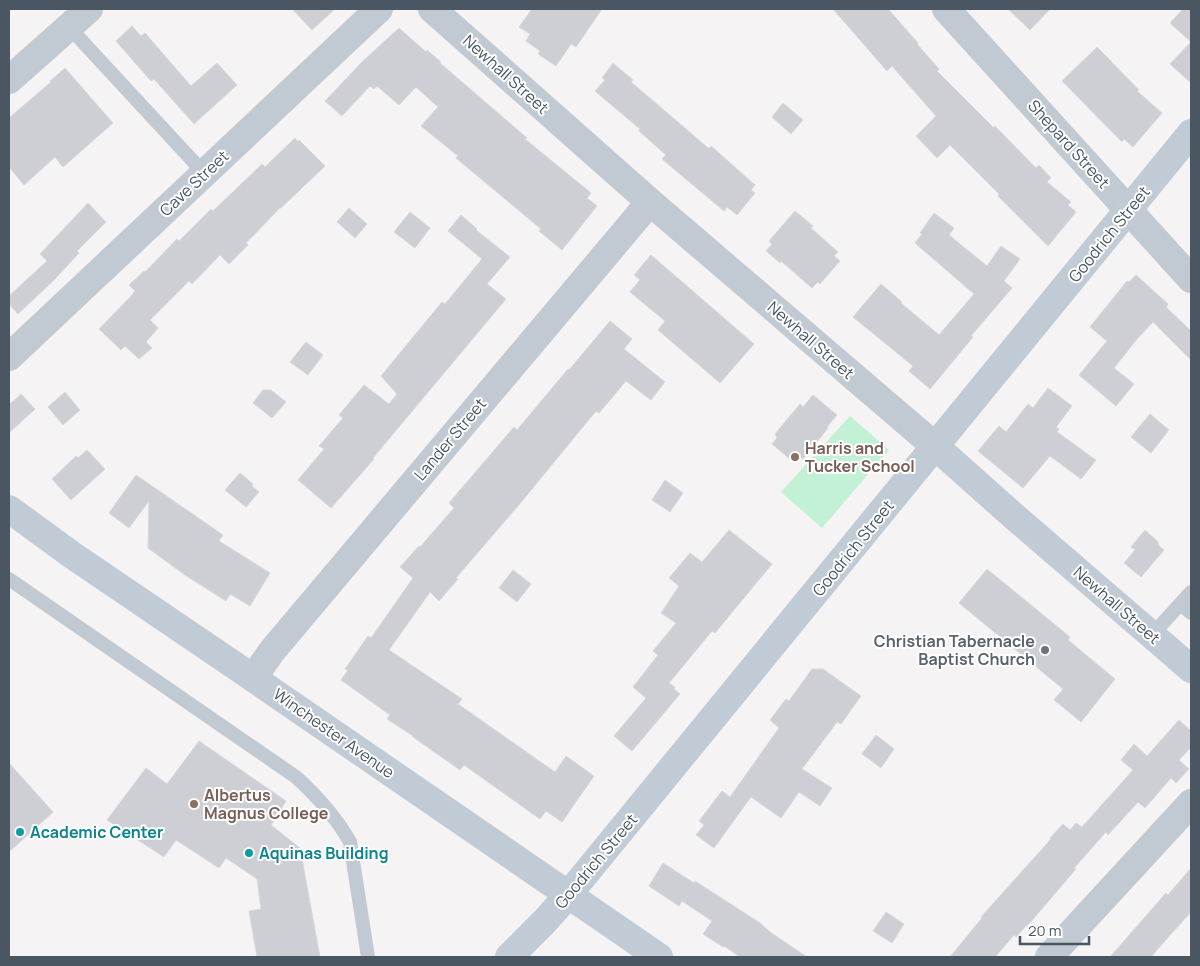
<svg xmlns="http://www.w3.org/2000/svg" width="1200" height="966" viewBox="0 0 1200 966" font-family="Manrope,sans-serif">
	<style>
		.green { fill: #c3f1d5 }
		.building { fill: #cdcfd5; stroke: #d7d9de }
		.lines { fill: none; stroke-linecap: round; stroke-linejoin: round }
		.lane { stroke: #c1cad2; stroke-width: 14 }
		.street { stroke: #c1cad2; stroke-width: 28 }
		.secondary { stroke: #c1cbd6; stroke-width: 28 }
		.education-dot { fill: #8d6e63; stroke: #fff; stroke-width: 2 }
		.worship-dot { fill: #6b7280; stroke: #fff; stroke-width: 2 }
		.culture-dot { fill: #0f9aa8; stroke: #fff; stroke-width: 2 }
		.labels { text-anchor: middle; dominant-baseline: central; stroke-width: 4; stroke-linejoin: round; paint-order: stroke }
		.street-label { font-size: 16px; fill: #4a5661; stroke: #fff }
		.education-label { font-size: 16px; font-weight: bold; fill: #785e54; stroke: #fff; text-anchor: start }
		.worship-label { font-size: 16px; font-weight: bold; fill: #5b616d; stroke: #fff; text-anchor: end }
		.culture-label { font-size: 16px; font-weight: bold; fill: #0d838f; stroke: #fff; text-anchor: start }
	</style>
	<rect width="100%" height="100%" fill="#f5f3f3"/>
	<path class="green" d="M850 416 889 450 822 528 781 492Z"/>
	<path class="building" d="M292 9H335L312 30Z
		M532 9H602L576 47 571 44 556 66 538 54 540 51 526 41 530 34 519 27Z
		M833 9H888L918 43 917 44 939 69 937 71 994 128 995 126 1036 168 1039 165 1051 178 1047 182 1071 202 1068 205 1076 212 1048 246 998 196 999 194 950 145 937 158 916 136 936 116 892 66 887 71Z
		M1008 9H1050L1030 30Z
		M1183 9H1191V83L1170 64 1191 42 1170 23Z
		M132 26 141 36 145 33 191 86 217 63 237 85 194 124 154 79 151 81 116 41Z
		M399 28 426 52 427 50 441 62 440 63 527 138 525 139 591 193 587 198 597 206 562 250 539 231 541 229 456 158 458 156 421 126 438 107 416 87 399 105 377 86 374 89 370 86 342 116 325 101 362 62Z
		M1097 47 1139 90 1137 91 1162 113 1133 147 1124 139 1122 142 1062 81Z
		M613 63 633 80 631 82 685 128 708 148H710L711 146 755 185 751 190 755 193 737 215 727 207 724 211 662 159 666 155 639 131 640 129 595 91 605 80 602 78Z
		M65 68 113 123 63 167 55 157 24 185 9 167V118L51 82 50 81Z
		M783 103 803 120 791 134 772 117Z
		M295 138 298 142 299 140 325 166 281 208H280L246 243 248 245 229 264 220 255 192 284 189 281 150 320 158 328 146 342 152 348 139 359 125 346 121 350 99 329 133 294V293L135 291 129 285 144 271 145 272 177 239 179 241 211 209 213 211 262 164 265 167Z
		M88 203 106 222 77 251 79 253 54 280 18 314 9 304V296L47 261 40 254Z
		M349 208 367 224 355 238 337 222Z
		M795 211 813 226 811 228 838 252 834 256 840 261 820 284 818 282 812 288 781 261 780 263 766 251 772 244 769 241Z
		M410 212 430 228 415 248 394 232Z
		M934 213 954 228 949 235 987 266 1001 246 1020 259 1004 281 1012 288 971 336 973 337 930 389 909 371 913 366 853 317 881 284 902 302 901 303 939 335 974 294 915 243 922 234 920 233Z
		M461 215 477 229 476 230 510 257 487 284 506 299 373 458 374 459 331 508 298 480 324 449 319 446 343 418 339 415 364 385 389 404 397 394 381 376 442 302 445 304 482 259 448 231Z
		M651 255 754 344 720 383 658 330 665 321 630 292 640 280 634 275Z
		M1136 275 1168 304 1166 307 1191 331V360L1153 322 1138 338 1114 368 1134 384 1116 406 1079 375 1107 341 1090 327 1127 281 1129 282Z
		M610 321 632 339 624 349 665 382 651 400 626 381 599 413 596 411 518 506 456 578 458 579 439 601 430 592 389 650 462 699 458 704 555 772 566 756 594 776 562 822 546 811 540 819 464 765 460 770 413 737V736L387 719 390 715 341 680 348 670 345 669 368 636 371 638 413 578 400 567 419 546 420 547 454 508 449 503 514 427 517 430 568 369 569 370Z
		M306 342 323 355 308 375 290 362Z
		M1048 388 1072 406 1056 427 1059 429 1057 432 1096 460 1081 479 1050 456 1023 488 978 451 999 426 1006 432 1028 404 1033 408Z
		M263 390H271L286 402 272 418 253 403Z
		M65 392 80 410 63 425 48 407Z
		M21 394 35 409 9 433V405Z
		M813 395 837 415 827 427 828 428 803 459 796 454 791 460 772 444 777 438 775 434 800 404 803 407Z
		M1150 414 1169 430 1151 453 1131 437Z
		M87 450 105 469 71 500 52 479 76 456 78 458Z
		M240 473 253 484 252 486 259 492 246 507 225 490Z
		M136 475 223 535 219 541 270 573 250 606 230 594 226 601 185 575 148 548 149 501 129 528 109 513Z
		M665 480 683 493 670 512 652 500Z
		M729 530 772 564 715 633 712 631 669 683 675 687 674 689 680 694 632 751 614 736 646 698 633 687 658 655 653 651 676 623 661 613 679 586 669 578 690 553 702 562Z
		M1145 530 1158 542 1159 546 1164 550 1141 577 1124 563 1135 550 1131 547Z
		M987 569 1070 637 1068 640 1115 679 1081 722 1054 700 1063 689 959 603Z
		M513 570 531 584 517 602 499 588Z
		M812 669H823L861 696 841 724 837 722 802 769 832 788 820 806 799 792 781 818 751 797 714 848 696 835 704 825 699 821 722 791 730 797 779 728 770 720 786 699 789 701Z
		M1179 720 1191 731V747L1179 760 1189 769 1176 783 1171 778 1145 808 1138 802 1108 835 1106 832 1074 868 1076 869 1028 925 1026 926 1016 937 1014 935 995 957H950L982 918 981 917 1051 839 1050 838 1063 824 1070 830 1076 823 1082 827 1133 770 1121 760 1134 744 1147 756Z
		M876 735 894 749 881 768 862 754Z
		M199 741 286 801 271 825 300 848 320 957H257L249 911 261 909 257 879 226 858 219 868 176 840 164 857 107 820 146 768 167 784Z
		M9 763 53 812 9 852Z
		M663 863 694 883 695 881 760 923 770 932 807 957H740L724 946 723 947 703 934 712 921 682 901 679 906 649 886Z
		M1191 868V912L1163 943 1151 957H1110L1166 893 1168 895Z
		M886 912 904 924 892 943 873 931Z"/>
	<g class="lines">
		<path class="lane" d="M69 27 204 173
			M9 579 296 777C317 796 336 817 350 842L368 957
			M1181 604 1191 613
			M1152 635 1191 592"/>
		<path class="street" d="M432 9 650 202 936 447
			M946 9 1191 279
			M9 80 89 9
			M9 357 379 9
			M253 678 272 651 650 202
			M1049 957 1191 803"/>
		<path class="secondary" d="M936 447 1017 519 1191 669
			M9 509 72 555 253 678 659 957
			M509 957 546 920 568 895 1191 133"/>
	</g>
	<g class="education-dot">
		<circle cx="795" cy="457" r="5"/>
		<circle cx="194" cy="804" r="5"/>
	</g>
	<circle class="worship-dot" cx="1045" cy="650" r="5"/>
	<g class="culture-dot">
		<circle cx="20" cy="832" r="5"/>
		<circle cx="249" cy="853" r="5"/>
	</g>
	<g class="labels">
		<g class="street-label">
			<text transform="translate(506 74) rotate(42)">Newhall Street</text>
			<text transform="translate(1069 144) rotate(48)">Shepard Street</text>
			<text transform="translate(194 183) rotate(-43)">Cave Street</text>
			<text transform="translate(1109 234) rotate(-51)">Goodrich Street</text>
			<text transform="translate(811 340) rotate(41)">Newhall Street</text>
			<text transform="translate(450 439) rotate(-50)">Lander Street</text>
			<text transform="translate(853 548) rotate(-51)">Goodrich Street</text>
			<text transform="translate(1117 605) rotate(41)">Newhall Street</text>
			<text transform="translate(334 733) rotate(35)">Winchester Avenue</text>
			<text transform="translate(596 861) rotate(-50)">Goodrich Street</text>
		</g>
		<g class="education-label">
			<text x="805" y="448">Harris and<tspan x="805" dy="18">Tucker School</tspan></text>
			<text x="204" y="795">Albertus<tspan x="204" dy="18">Magnus College</tspan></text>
		</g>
		<g class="worship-label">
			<text x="1035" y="641">Christian Tabernacle<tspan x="1035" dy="18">Baptist Church</tspan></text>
		</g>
		<g class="culture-label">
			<text x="30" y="832">Academic Center</text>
			<text x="259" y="853">Aquinas Building</text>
		</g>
	</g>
	<rect width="1200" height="966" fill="none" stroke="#4a5661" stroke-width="20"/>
	<path d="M1020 936v8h69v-8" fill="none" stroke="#4a5661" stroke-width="2.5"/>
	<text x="1028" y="936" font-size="15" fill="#4a5661" stroke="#ffffff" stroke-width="4" paint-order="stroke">20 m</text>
</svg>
